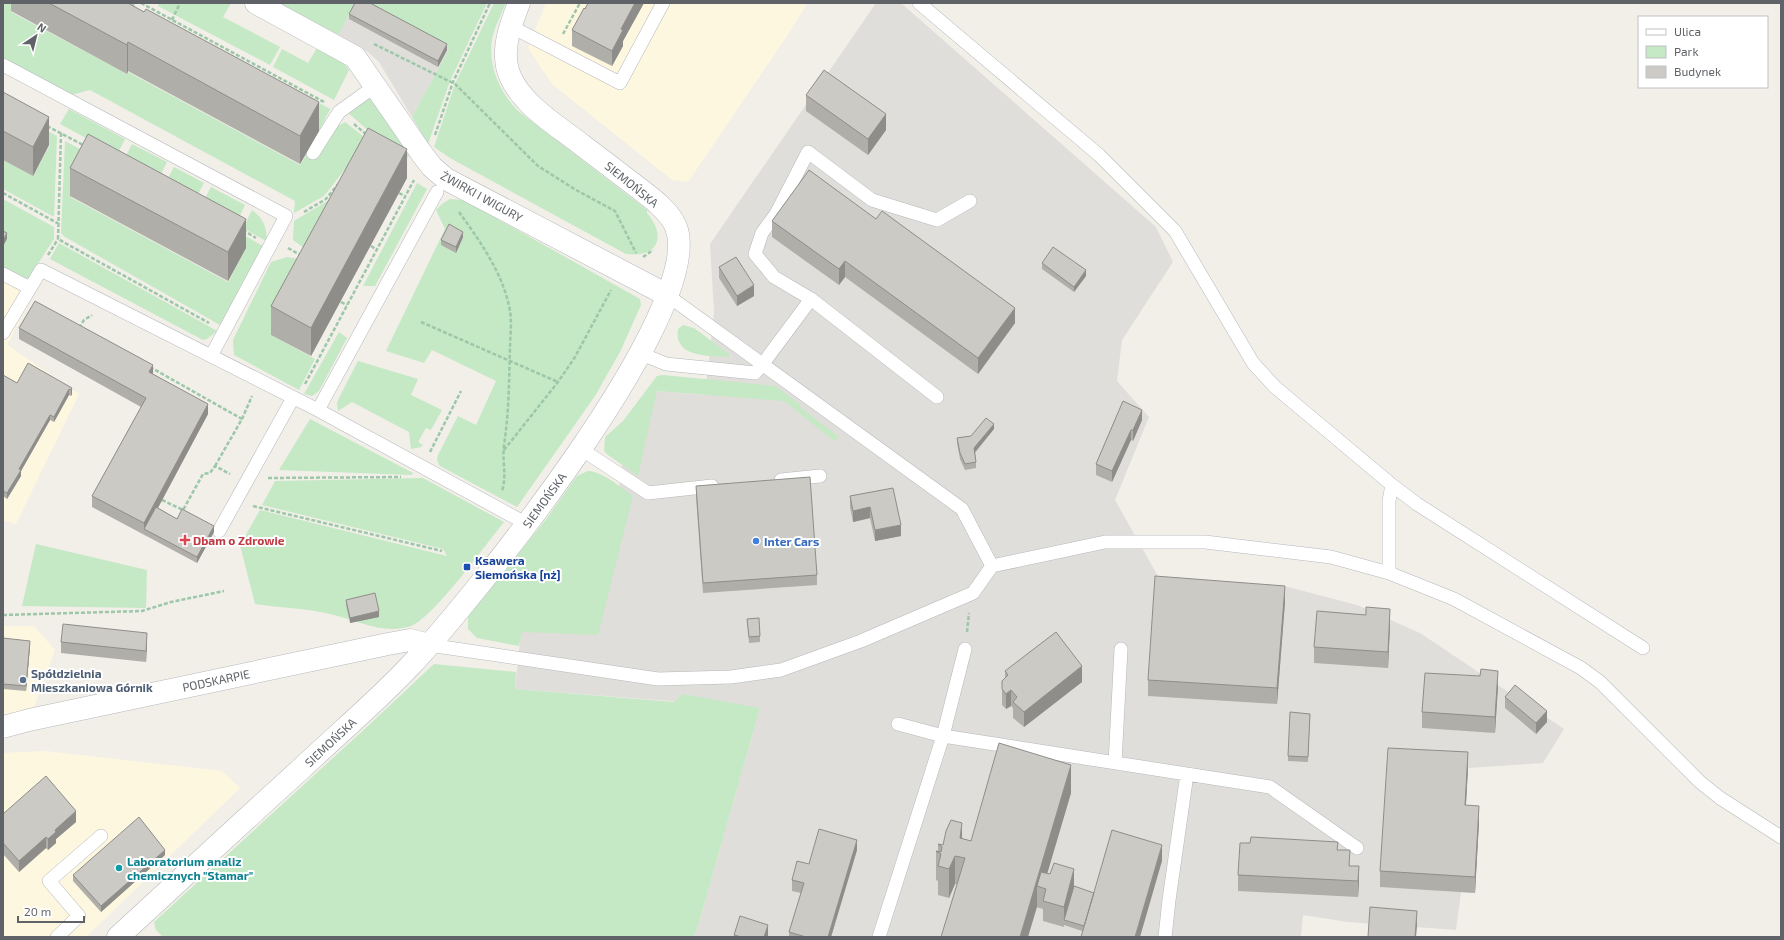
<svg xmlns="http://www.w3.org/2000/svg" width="1784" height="940" viewBox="0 0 1784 940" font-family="'Exo 2',sans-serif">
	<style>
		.commercial { fill: #fef7e0 }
		.industrial { fill: #e0deda }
		.green { fill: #c5e8c5 }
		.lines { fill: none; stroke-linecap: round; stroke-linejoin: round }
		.lane-casing { stroke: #b5b8bc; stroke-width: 14 }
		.street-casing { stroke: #b5b8bc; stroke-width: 23 }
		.path { stroke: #9cc7a9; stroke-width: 2.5; stroke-dasharray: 4 2; stroke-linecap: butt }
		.lane { stroke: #fff; stroke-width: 13 }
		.street { stroke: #fff; stroke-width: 22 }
		.wall { fill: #afaea9 }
		.shaded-wall { fill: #8f8d8a }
		.building { fill: #cccac5; stroke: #8f8d8a }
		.health-dot { fill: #e0444e; stroke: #fff; stroke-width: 1.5 }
		.shop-dot { fill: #3f7fe0; stroke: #fff; stroke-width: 1.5 }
		.transit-dot { fill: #1a4fb4; stroke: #fff; stroke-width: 1.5 }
		.service-dot { fill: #5c6f8a; stroke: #fff; stroke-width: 1.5 }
		.culture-dot { fill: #0f9aa8; stroke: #fff; stroke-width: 1.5 }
		.labels { text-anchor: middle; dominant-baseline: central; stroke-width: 4; stroke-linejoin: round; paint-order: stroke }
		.street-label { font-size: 12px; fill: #5f6368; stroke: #fff }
		.health-label { font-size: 12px; font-weight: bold; fill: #be3a42; stroke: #fff; text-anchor: start }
		.shop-label { font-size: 12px; font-weight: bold; fill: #366cbe; stroke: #fff; text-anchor: start }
		.transit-label { font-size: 12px; font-weight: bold; fill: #164399; stroke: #fff; text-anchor: start }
		.service-label { font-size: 12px; font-weight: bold; fill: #4e5e75; stroke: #fff; text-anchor: start }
		.culture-label { font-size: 12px; font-weight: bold; fill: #0d838f; stroke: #fff; text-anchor: start }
	</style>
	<rect width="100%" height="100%" fill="#f1efe8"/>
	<path class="commercial" d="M546 3H807L793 27 688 182 672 180 552 84 528 48Z
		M3 256 42 279 7 345 79 394 16 524 3 520Z
		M3 626H34L55 650 33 710 3 718Z
		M45 751 222 771 240 788 86 937H3V753Z"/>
	<path class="industrial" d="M356 3H363L449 49 412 117 379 62 368 52 338 35Z
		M876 3H901L1156 227 1173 262 1122 340 1117 381 1149 417 1115 500 1159 578 1288 587 1357 605 1420 633 1564 729 1543 763 1468 768 1465 820 1479 822 1475 893 1461 892 1456 930 1348 922 1303 915 1301 937H693L696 933 760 708 515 689 521 632 602 612 622 465 657 391 705 395 714 313 710 244Z"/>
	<path class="green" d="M3 3H16L11 12 127 74 128 72 300 165 307 153 318 158 336 127 345 122 368 140 324 196 294 213 295 201 90 90 71 95 3 58Z
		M159 3H231L223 17 280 47 270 65 158 6Z
		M279 3H356L338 35Z
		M363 3H487L450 81 428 144 412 117 449 49Z
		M494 3H506C502 13 496 24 493 35 486 62 499 91 517 110L647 210V213C667 236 658 258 626 254L450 158 434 147 455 84Z
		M317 48 344 63 349 70 334 100 273 67 282 49 308 63Z
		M372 97 409 156 403 161 346 111 359 101Z
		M311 98 330 109 319 131 300 121Z
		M69 109 125 139 117 155 60 124Z
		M27 120 57 136 54 217 3 189V160L33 176 50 145 22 130Z
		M65 141 112 166 88 163 70 197 228 282 246 248 235 242 240 233 263 246 220 325 65 237 61 233Z
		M132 144 167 162 159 178 124 160Z
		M174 167 204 183 196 198 166 182Z
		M417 183 427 189 375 286H363Z
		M211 187 245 205 238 220 203 202Z
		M3 199 54 227V239L28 279 3 268Z
		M450 199 464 200 640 299 641 305 620 352 595 396 517 507 440 466 437 460 438 455 458 416 476 425 496 381 432 350 424 363 386 351 445 229 436 210 442 204Z
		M329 200 314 255 293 240 294 221Z
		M252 210C263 217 268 229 266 241L243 228Z
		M59 243 205 324 217 331 207 339 203 340 50 259Z
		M287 257 299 259 308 264 271 335 315 359 299 390 234 355 233 340 271 262Z
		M683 325 694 328 729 354V357C710 356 673 358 678 329Z
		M339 332 347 338 319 391 312 396 304 394Z
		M358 361 418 379 411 395 442 410 431 430 426 428 418 442 423 445 421 447 411 449 409 432 352 402 338 411 337 403 339 398Z
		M663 375 776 386 799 404 801 408 839 437 834 441 784 401 657 391 638 476 608 455 604 451 605 437 623 421 657 376Z
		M310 419 413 473 412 475 279 470Z
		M588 471C604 472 620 487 633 496L598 635 522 632 519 646 477 638 468 629V617L547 518 577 476Z
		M423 478 504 522C486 544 434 617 411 626 384 635 359 621 334 615 309 608 281 608 255 604L240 545 260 510 447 556 443 549 262 505 275 481Z
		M36 544 147 570 146 608 22 606Z
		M434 664 516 672 515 689 674 702 683 694 760 708 696 933 693 937H163L156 930 154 922 369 725Z"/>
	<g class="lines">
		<g class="lane-casing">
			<path id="lane" d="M919 3 1099 155 1175 231 1253 363 1275 387 1392 485 1389 501V573
				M510 26 620 83 663 3
				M3 65 286 216 211 356
				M313 153 339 112 375 86
				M3 274 30 288
				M667 295 962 509 992 566
				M811 299 937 397
				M3 333 41 270 318 410 527 524
				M639 353 666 364 755 373 762 365 811 299 774 277 755 254 762 233 776 214 808 152 872 200 937 220 970 201
				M318 410 437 192
				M581 449 648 493 712 486
				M781 480 820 476
				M1392 485 1417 504 1643 648
				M219 531 293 398
				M429 645 658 679 731 677 781 670 861 641 973 593 992 566 1105 542H1205L1331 557 1389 573 1454 599 1581 668 1600 682 1700 782 1720 798 1781 837
				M898 724 943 736 1270 787 1357 848
				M1115 763 1121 649
				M57 937 79 916 49 881 101 836
				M879 937 943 736 965 649
				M1165 937 1169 900 1187 774"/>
		</g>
		<g class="street-casing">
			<path id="street" d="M256 3 355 57 422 154 432 167 446 179 667 295
				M3 727 29 720 388 644 410 640 429 645
				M118 937C179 881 240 824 302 768 338 734 376 702 410 666 470 603 708 309 676 227 672 216 662 208 655 201 631 182 607 164 582 145 558 126 523 106 510 76 500 52 510 26 519 3"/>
		</g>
		<path class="path" d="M141 3 324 102
			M132 8 134 3
			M172 20 180 3
			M563 34 580 3
			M374 44 455 84 538 166 576 190 615 211 636 253
			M354 124 367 135
			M47 126 85 146
			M61 133 58 239 209 323
			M435 135 453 82 490 3
			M3 193 59 224
			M399 193 405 196
			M304 212 326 199 338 184
			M459 212C480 241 504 275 510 311 512 323 510 336 510 348 509 381 509 413 504 445 502 461 507 476 502 491
			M243 230 256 238
			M371 246 376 249
			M288 248 302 256
			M48 255 58 239
			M643 257 653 250
			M341 302 347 305
			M421 322 558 382
			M79 328 84 320 92 315
			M150 367 242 419
			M305 384 414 180
			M504 450 558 382 575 357 611 290
			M430 452 461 391
			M215 466 242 419 252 396
			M268 478 401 477
			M162 500 183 510 203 474 210 473 215 466 230 474
			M253 506 442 551
			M3 615 142 611 171 602 224 591
			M967 632 969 613"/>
		<use href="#lane" class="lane"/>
		<use href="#street" class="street"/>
	</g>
	<path class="wall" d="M11 3H128L319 131 300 164 128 71 127 74 11 11Z
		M588 3H644L623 41V46L612 66 572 46V30L585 9Z
		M349 14 447 50 438 67 349 19Z
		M3 92 49 145 33 176 3 160Z
		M806 95 886 130 868 155 806 111Z
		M70 168 246 248 228 281 70 196Z
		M407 178 311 356 271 335V306Z
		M772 221 1015 323 978 374 845 277 839 285 772 237Z
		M463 237 456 253 441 245V240Z
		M1042 263 1086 276 1074 292 1042 269Z
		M719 267 754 296 737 306 719 278Z
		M19 328 153 374 208 414 158 508 177 519 214 532 197 563 92 507V496L141 407 19 339Z
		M3 375 17 383 72 388V394L71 396 69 395 54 422 50 420 21 471V476L7 499 3 496Z
		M1123 401 1142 420 1133 441 1131 440 1112 482 1096 475V464Z
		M994 429 975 453 976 462V468L965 470 960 459 957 443V438L971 436Z
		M696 486 817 575V585L703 593 696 496Z
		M893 488 901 536 875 541 870 518 853 522 850 507V496Z
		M346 600 379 617 350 623 346 605Z
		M1285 602 1277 704 1148 696V680Z
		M747 619 760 636V642L749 643Z
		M1390 624 1388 668 1314 663V647Z
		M3 638 30 646 26 691 3 689Z
		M61 642 147 644 146 662 61 653Z
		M1005 671 1082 682 1024 727 1013 718V708L1011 706 1006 709 1002 705V681L1005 679Z
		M1480 676 1498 686 1495 733 1422 728V712Z
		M1505 697 1547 722 1536 734 1505 708Z
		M1310 714 1308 762 1288 761V756Z
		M1468 768 1466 805 1479 822 1475 893 1380 887V871Z
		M1071 793 1047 873 1074 887 1094 893 1162 861 1082 931 1064 925V927L1043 921V909L955 884 949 898 938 895V881L936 880V851H938V844L943 845 962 838 971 841Z
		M3 814 76 822 56 839V843L48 850 46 848 19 872 3 854Z
		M857 850 831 937H789V932L801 893 792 891V880L809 864Z
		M1338 850 1350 866 1359 882 1358 897 1238 891V875Z
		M165 855 101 912 73 881V875Z
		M734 935 768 936V937H734Z"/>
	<path class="shaded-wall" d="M635 3H644L623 41V46L612 66V51L621 29Z
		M128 42V71L127 74V45Z
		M447 44V50L438 67V61Z
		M319 102V131L300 164V136Z
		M886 114V130L868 155V139Z
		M49 117V145L33 176V147Z
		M407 149V178L311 356V328Z
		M246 219V248L228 281V252Z
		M463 232V237L456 253V247Z
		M7 233V239L3 246V240Z
		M845 261V277L839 285V269Z
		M1086 270V276L1074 292V287Z
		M754 285V296L737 306V296Z
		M1015 308V323L978 374V358Z
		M153 365V376L149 372Z
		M72 388V394L71 396V390Z
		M69 389V395L54 422V417Z
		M208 404V414L146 530 144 529V523Z
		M1142 410V420L1133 441V430Z
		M50 415V420L21 471V476L7 499V493L19 469Z
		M994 424V429L974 453V448Z
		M1131 430V440L1112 482V471Z
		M870 507V518L853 522V511Z
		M901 525V536L875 541V530Z
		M214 526V532L197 563V557Z
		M1285 586V602L1277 704V688Z
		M1390 609V624L1388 668V652Z
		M379 611V617L350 623V618Z
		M147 633V644L146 662V651Z
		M30 641V646L26 691V686Z
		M1082 666V682L1024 727V712Z
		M1498 671V686L1495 733V717Z
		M1011 690V706L1006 709V694Z
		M1547 711V722L1536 734V723Z
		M1468 752V768L1465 821V805Z
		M1071 765V793L1043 888 1037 886V907L1028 937H1020Z
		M1479 806V822L1475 893V877Z
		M76 811V822L56 839V843L48 850V839L55 830Z
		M962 823V852L960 838Z
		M46 837V848L19 872V861Z
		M857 840V850L831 937H828Z
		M1162 845V861L1140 937H1135Z
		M165 850V855L101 912V906Z
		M955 856V884L949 898V869Z
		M1359 866V882L1358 897V881Z
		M1074 869V890L1064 920V927V907Z
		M1417 911V926L1416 937H1415Z
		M768 925V937H764Z"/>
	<path class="building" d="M49 3H128L144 12 146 9 319 102 300 136 128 42 127 45Z
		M355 3H370L447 44 438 61 349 14Z
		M588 3H635L621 29 623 30 612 51 572 30 584 8 585 9Z
		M824 70 886 114 868 139 806 95Z
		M3 92 49 117 33 147 3 131Z
		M368 128 407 149 311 328 271 306Z
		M88 134 246 219 228 252 70 168Z
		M809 170 876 219 882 211 1015 308 978 358 845 261 839 269 772 221Z
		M449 224 463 232 456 247 441 240Z
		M3 231 7 233 3 240Z
		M1053 247 1086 270 1074 287 1042 263Z
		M736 257 754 285 737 296 719 267Z
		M35 301 153 365 149 372 208 404 144 523 92 496 146 398 19 328Z
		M28 363 72 388 71 390 69 389 54 417 50 415 19 469 21 470 7 493 3 491V375L17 383Z
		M1123 401 1142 410 1133 430H1131L1112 471 1096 464Z
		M986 418 994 424 974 448 976 462 965 464 960 453 957 438 971 436Z
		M810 477 817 575 703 583 696 486Z
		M893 488 901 525 875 530 870 507 853 511 850 496Z
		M156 507 177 519 182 509 214 526 197 557 144 529Z
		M1155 576 1285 586 1277 688 1148 680Z
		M375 593 379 611 350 618 346 600Z
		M1366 607 1390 609 1388 652 1314 647 1317 611 1366 615Z
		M759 618 760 636 749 637 747 619Z
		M63 624 147 633 146 651 61 642Z
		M1056 632 1082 666 1024 712 1013 702 1017 697 1011 690 1006 694 1002 689V681L1008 675 1005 671Z
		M3 638 30 641 26 686 3 684Z
		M1481 669 1498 671 1495 717 1422 712 1425 673 1480 676Z
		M1515 685 1547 711 1536 723 1505 697Z
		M1290 712 1310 714 1308 757 1288 756Z
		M999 743 1071 765 1020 937H941L965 858 955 856 949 869 938 866 941 854 936 851 941 852 942 847 938 844 943 845 946 831 951 820 962 823 960 838 971 841Z
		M1388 748 1468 752 1465 805 1479 806 1475 877 1380 871Z
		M46 776 76 811 55 830 56 832 48 839 46 837 19 861 3 843V814Z
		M139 817 165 850 101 906 73 875Z
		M819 829 857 840 828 937H806L789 932 804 883 792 880 797 861 809 864Z
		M1112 830 1162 845 1135 937H1081Z
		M1251 837 1338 842 1337 850H1350L1349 866H1359L1358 881 1238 875 1240 843H1250Z
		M1054 863 1074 869 1064 907 1043 901 1046 889 1037 886 1041 872 1050 874Z
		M1074 886 1094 893 1084 926 1064 920Z
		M1370 907 1417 911 1415 937H1368Z
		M740 916 768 925 764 937H741L734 935Z"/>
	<path class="health-dot" d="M183 534h4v4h4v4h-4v4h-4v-4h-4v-4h4z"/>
	<circle class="shop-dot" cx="756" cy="541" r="4"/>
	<rect class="transit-dot" x="463" y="563" width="8" height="8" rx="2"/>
	<circle class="service-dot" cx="23" cy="680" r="4"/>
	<circle class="culture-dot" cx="119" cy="868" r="4"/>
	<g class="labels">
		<g class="street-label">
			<text transform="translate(632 184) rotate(39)">SIEMOŃSKA</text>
			<text transform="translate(482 196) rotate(29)">ŻWIRKI I WIGURY</text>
			<text transform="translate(544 500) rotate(-54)">SIEMOŃSKA</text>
			<text transform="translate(216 680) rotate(-12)">PODSKARPIE</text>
			<text transform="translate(330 742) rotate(-43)">SIEMOŃSKA</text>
		</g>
		<g class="health-label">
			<text x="193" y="540">Dbam o Zdrowie</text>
		</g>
		<g class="shop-label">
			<text x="764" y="541">Inter Cars</text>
		</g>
		<g class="transit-label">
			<text x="475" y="560">Ksawera<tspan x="475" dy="14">Siemońska [nż]</tspan></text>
		</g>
		<g class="service-label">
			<text x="31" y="673">Spółdzielnia<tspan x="31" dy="14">Mieszkaniowa Górnik</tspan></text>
		</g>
		<g class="culture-label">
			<text x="127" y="861">Laboratorium analiz<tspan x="127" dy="14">chemicznych "Stamar"</tspan></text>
		</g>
	</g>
	<rect width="1784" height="940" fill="none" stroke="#5f6368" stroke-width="8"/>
	<rect x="1638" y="16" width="130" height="72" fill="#ffffff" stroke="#bfc1c3"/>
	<rect x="1646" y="29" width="20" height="6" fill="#ffffff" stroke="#bfc1c3"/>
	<text x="1674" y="36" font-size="12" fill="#5f6368">Ulica</text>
	<rect x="1646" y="46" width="20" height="12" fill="#c5e8c5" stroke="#bfc1c3"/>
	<text x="1674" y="56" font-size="12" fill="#5f6368">Park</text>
	<rect x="1646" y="66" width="20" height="12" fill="#cccac5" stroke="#bfc1c3"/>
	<text x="1674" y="76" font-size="12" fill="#5f6368">Budynek</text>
	<g transform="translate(36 36) rotate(35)" stroke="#ffffff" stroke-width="3" paint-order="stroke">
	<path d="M0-3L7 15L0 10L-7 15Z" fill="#5f6368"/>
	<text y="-6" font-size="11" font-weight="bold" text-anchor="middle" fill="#5f6368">N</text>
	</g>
	<path d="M18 916v6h66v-6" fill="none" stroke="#5f6368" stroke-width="2"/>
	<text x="24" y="916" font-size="12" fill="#5f6368" stroke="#ffffff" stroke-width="3" paint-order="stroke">20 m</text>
</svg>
